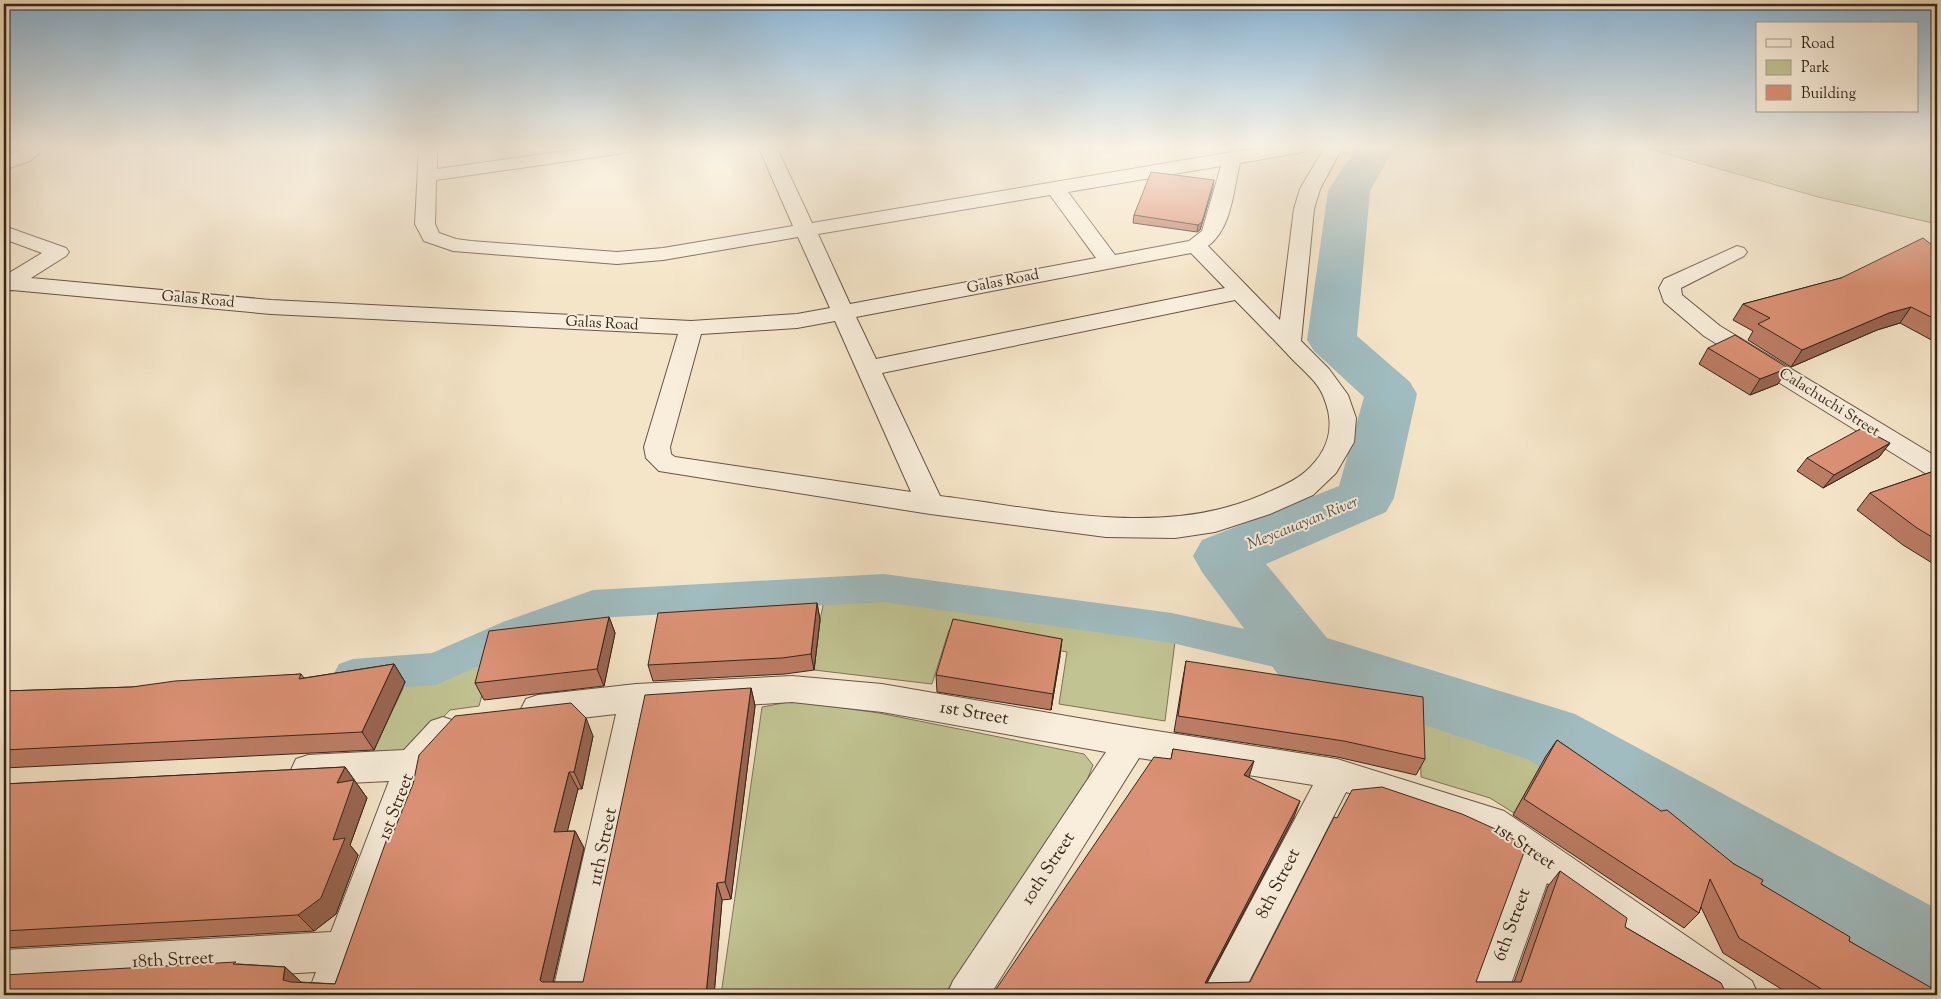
<svg xmlns="http://www.w3.org/2000/svg" width="1941" height="999" viewBox="0 0 1941 999" font-family="'Sorts Mill Goudy',serif">
	<style>
		.green { fill: #c1c392; stroke: #7c7455 }
		.lines { fill: none; stroke-linecap: round; stroke-linejoin: round }
		.canal { fill: #a0bcc0; fill-rule: evenodd }
		.river { fill: #a0bcc0; fill-rule: evenodd }
		.minor-casing { stroke: #654; stroke-width: 2 }
		.minor { fill: #f8eedb; fill-rule: evenodd }
		.wall { fill: #bc7d65; stroke: #362518 }
		.shaded-wall { fill: #996652; stroke: #362518 }
		.building { fill: #db9175; stroke: #362518 }
		.labels { text-anchor: middle; dominant-baseline: central; stroke-width: 4; stroke-linejoin: round; paint-order: stroke }
		.street-label { font-size: 15px; fill: #362518; stroke: #f8eedb }
		.water-label { font-size: 16px; font-style: italic; fill: #56524a; stroke: #f8eedb }
		.near-street-label { font-size: 18px; fill: #362518; stroke: #f8eedb }
	</style>
	<rect width="100%" height="100%" fill="#f5e5c8"/>
	<filter id="stains"><feTurbulence type="fractalNoise" baseFrequency=".004" numOctaves="4"/><feColorMatrix values="0 0 0 0 .2 0 0 0 0 .09 0 0 0 0 .02 0 0 0 .5 -.17"/></filter>
	<radialGradient id="worn" r=".72"><stop offset=".6" stop-color="#630" stop-opacity="0"/><stop offset="1" stop-color="#630" stop-opacity=".3"/></radialGradient>
	<path class="green" d="M1646 148H1937V224L1818 197Z
		M885 593 1176 634 1165 721 1059 704 1067 652 949 630 932 684 814 670 820 620 825 596Z
		M495 647 479 706 450 710 409 753 373 751 410 674 437 671Z
		M794 701 879 713 1084 754 1093 765 1087 780 944 995H721L762 707Z
		M1420 711 1485 721 1550 749 1514 813 1490 798 1421 777Z"/>
	<g class="lines">
		<path class="canal" d="M884 574 1172 613 1304 642 1318 647 1323 658 1318 669 1304 674 1172 643 884 602 596 618 529 644 436 685 353 691 339 686 333 675 339 664 353 659 432 653 503 622 593 590Z"/>
		<path class="river" d="M1356 148H1394L1370 191 1357 336 1410 382 1417 394 1394 498 1386 512 1266 564 1327 638 1575 714 1937 909V995L1907 985 1527 759 1280 677 1202 572 1193 556 1202 540 1339 486 1364 397 1314 351 1307 340 1328 191Z"/>
		<g class="minor-casing">
			<path id="minor" d="M24 148H45L30 161 4 170V158Z
				M419 148H437V169L586 148H633L630 152 624 153 436 180 435 224 439 233 456 239 471 241 617 252 663 248 793 226 759 148H777L812 223 1232 152 1265 148H1306L1303 152 1297 153 1240 163C1233 191 1232 228 1208 246L1280 320 1294 209 1300 189 1324 148H1342L1320 189 1314 209 1301 341 1329 369 1348 395 1356 418 1354 442 1336 473 1313 495 1270 514 1215 532 1175 538 1106 537 930 514 659 471 646 458 644 447 678 334 271 314 12 290 4 291V276L42 253 4 239V226L66 248 69 252 66 256 31 278 271 300 691 321 797 314 830 308 798 237 663 260 617 264 453 251 424 241 415 224ZM1221 166 1202 231 1189 241 1115 255 1068 192ZM1050 195 1096 258 850 304 818 234ZM1191 253 1225 288 876 359 856 317ZM1235 300C1255 320 1274 340 1293 360 1304 371 1319 383 1324 398 1336 427 1328 452 1305 472 1292 483 1277 488 1262 495 1161 539 1045 509 940 496L882 373ZM835 321 911 492 675 457 671 454 670 447 701 334 797 328Z
				M1737 246 1744 248 1747 252 1744 256 1681 288 1682 295 1720 326 1937 457V478L1928 475 1704 336 1664 302 1659 288 1664 279Z
				M792 676 882 684 1131 727 1337 759 1491 807 1504 811 1551 843 1752 981 1758 995H1704L1547 883 1507 995H1467L1517 862 1480 836 1346 792 1242 995H1201L1313 785 1139 758 990 995H947L953 981 1106 752 882 712 792 702 650 711 592 995H552L616 714 538 723 526 719 521 709 526 699 538 695 636 684Z
				M443 717 455 721 460 731 455 741 427 774 347 995H307L316 972 4 990V950L331 932 389 781 308 785 296 781 291 770 296 759 308 755 404 750 431 721Z"/>
		</g>
		<use href="#minor" class="minor"/>
	</g>
	<path class="wall" d="M1213 187 1200 230 1197 232 1133 223 1134 215Z
		M1937 249V343L1900 323 1877 330 1791 367 1748 340 1753 331 1733 320 1743 304 1841 278Z
		M1708 348 1778 384 1750 395 1699 364Z
		M1890 443 1879 457 1823 488 1797 471 1807 458Z
		M1937 470V566L1903 545 1857 510 1870 493Z
		M817 603 820 620 814 670 785 674 653 681 648 665Z
		M609 617 615 633 604 686 484 700 475 683Z
		M1060 656 1051 710 937 692 936 675Z
		M1186 661 1425 759 1416 775 1337 757 1174 732 1183 678Z
		M394 664 405 682 374 750 4 768V691L132 687 301 674 304 678Z
		M751 688 755 706 731 899 722 900 714 995H4L238 964 285 967 301 982 335 984 393 833 593 736 582 789H578L567 831H575L584 848 553 982H583Z
		M1557 740 1734 864 1761 884 1849 941 1937 995H1791L1723 953 1701 907 1699 913 1684 928 1513 815 1546 756Z
		M1173 749 1248 777 1294 817 1207 983 1514 982 1548 886 1560 871 1625 927 1721 983 992 995 1171 759Z
		M345 767 367 798 350 845 358 855 336 914 314 931 4 948V954V784Z"/>
	<path class="shaded-wall" d="M1214 180 1213 187 1200 230 1197 232 1198 225Z
		M1911 307 1900 323 1877 330 1791 367 1802 350 1889 313Z
		M1788 368 1778 384 1750 395 1760 379Z
		M1890 443 1879 457 1823 488 1834 475Z
		M817 603 820 620 814 670 811 654Z
		M609 617 615 633 604 686 597 669Z
		M1062 639 1060 656 1051 710 1053 694Z
		M394 664 405 682 374 750 362 732Z
		M751 688 755 706 731 899 725 882Z
		M586 718 593 736 582 789 574 772Z
		M1254 761 1249 777 1244 775Z
		M345 767 367 798 350 845 358 855 336 914 314 931 298 915 333 840 337 783Z
		M569 772 578 789 563 849 554 832Z
		M1300 801 1294 817 1200 995 1205 983Z
		M575 831 584 848 550 995 540 980Z
		M717 883 722 900 714 995H706Z
		M285 967 301 982 299 995 283 980Z"/>
	<path class="building" d="M1151 172 1214 180 1202 222 1198 225 1134 215Z
		M1923 238 1937 249V320L1911 307 1889 313 1802 350 1758 324 1770 318 1743 304 1841 278Z
		M1735 335 1788 368 1760 379 1708 348Z
		M1862 428 1890 443 1834 475 1807 458Z
		M1937 470V540L1917 528 1870 493Z
		M817 603 811 654 782 658 648 665 658 613Z
		M609 617 597 669 475 683 489 631Z
		M953 619 1062 639 1053 694 936 675Z
		M1186 661 1423 697 1425 759 1344 741 1178 716Z
		M394 664 362 732 4 750V691L132 687 175 681 301 674 299 679Z
		M751 688 725 882 717 883 706 995H4V975L236 962 233 964 285 967 283 980 291 982 335 984 389 833H393L413 784 419 755 455 716 571 703 586 718 574 772H569L554 832 575 831 540 980 542 982H583L645 695Z
		M1557 740 1661 811 1667 810 1734 864 1763 880 1761 884 1850 937 1849 941 1937 991V995H1831L1739 938 1710 879 1699 913 1524 799Z
		M1173 749 1254 761 1244 775 1300 801 1205 983 1250 982 1334 817 1337 818 1352 790 1382 787 1462 814 1504 833 1526 847 1476 982H1521L1560 871 1627 918 1625 927 1721 983 1727 995H992L1154 757 1171 759Z
		M345 767 337 783 354 780 333 840 345 838 321 898 298 915 4 931V784Z"/>
	<linearGradient id="sky" x2="0" y2="1"><stop stop-color="#8bb7d8"/><stop offset="0.51" stop-color="#faf3e6"/><stop offset="1" stop-color="#faf3e6" stop-opacity="0"/></linearGradient>
	<rect width="1941" height="288" fill="url(#sky)"/>
	<g class="labels">
		<g class="street-label">
			<text transform="translate(1003 282) rotate(-11)">Galas Road</text>
			<text transform="translate(198 300) rotate(5)">Galas Road</text>
			<text transform="translate(602 324) rotate(3)">Galas Road</text>
			<text transform="translate(1829 403) rotate(32)">Calachuchi Street</text>
		</g>
		<g class="water-label">
			<text transform="translate(1303 524) rotate(-22)">Meycauayan River</text>
		</g>
		<g class="near-street-label">
			<text transform="translate(974 714) rotate(10)">1st Street</text>
			<text transform="translate(397 807) rotate(-69)">1st Street</text>
			<text transform="translate(604 847) rotate(-78)">11th Street</text>
			<text transform="translate(1524 847) rotate(34)">1st Street</text>
			<text transform="translate(1049 869) rotate(-57)">10th Street</text>
			<text transform="translate(1279 884) rotate(-63)">8th Street</text>
			<text transform="translate(1513 925) rotate(-70)">6th Street</text>
			<text transform="translate(173 961) rotate(-3)">18th Street</text>
		</g>
	</g>
	<rect width="1941" height="999" fill="none" stroke="#f5e5c8" stroke-width="20"/>
	<rect x="5" y="5" width="1931" height="989" fill="none" stroke="#362518" stroke-width="2.5"/>
	<rect x="10" y="10" width="1921" height="979" fill="none" stroke="#362518"/>
	<rect x="1756" y="22" width="162" height="90" fill="#f8eedb" stroke="#aa9e8d"/>
	<rect x="1766" y="39" width="25" height="8" fill="#f8eedb" stroke="#aa9e8d"/>
	<text x="1801" y="48" font-size="15" fill="#362518">Road</text>
	<rect x="1766" y="60" width="25" height="15" fill="#c1c392" stroke="#aa9e8d"/>
	<text x="1801" y="72" font-size="15" fill="#362518">Park</text>
	<rect x="1766" y="85" width="25" height="15" fill="#db9175" stroke="#aa9e8d"/>
	<text x="1801" y="98" font-size="15" fill="#362518">Building</text>
	<rect width="100%" height="100%" filter="url(#stains)"/>
	<rect width="100%" height="100%" fill="url(#worn)"/>
</svg>
